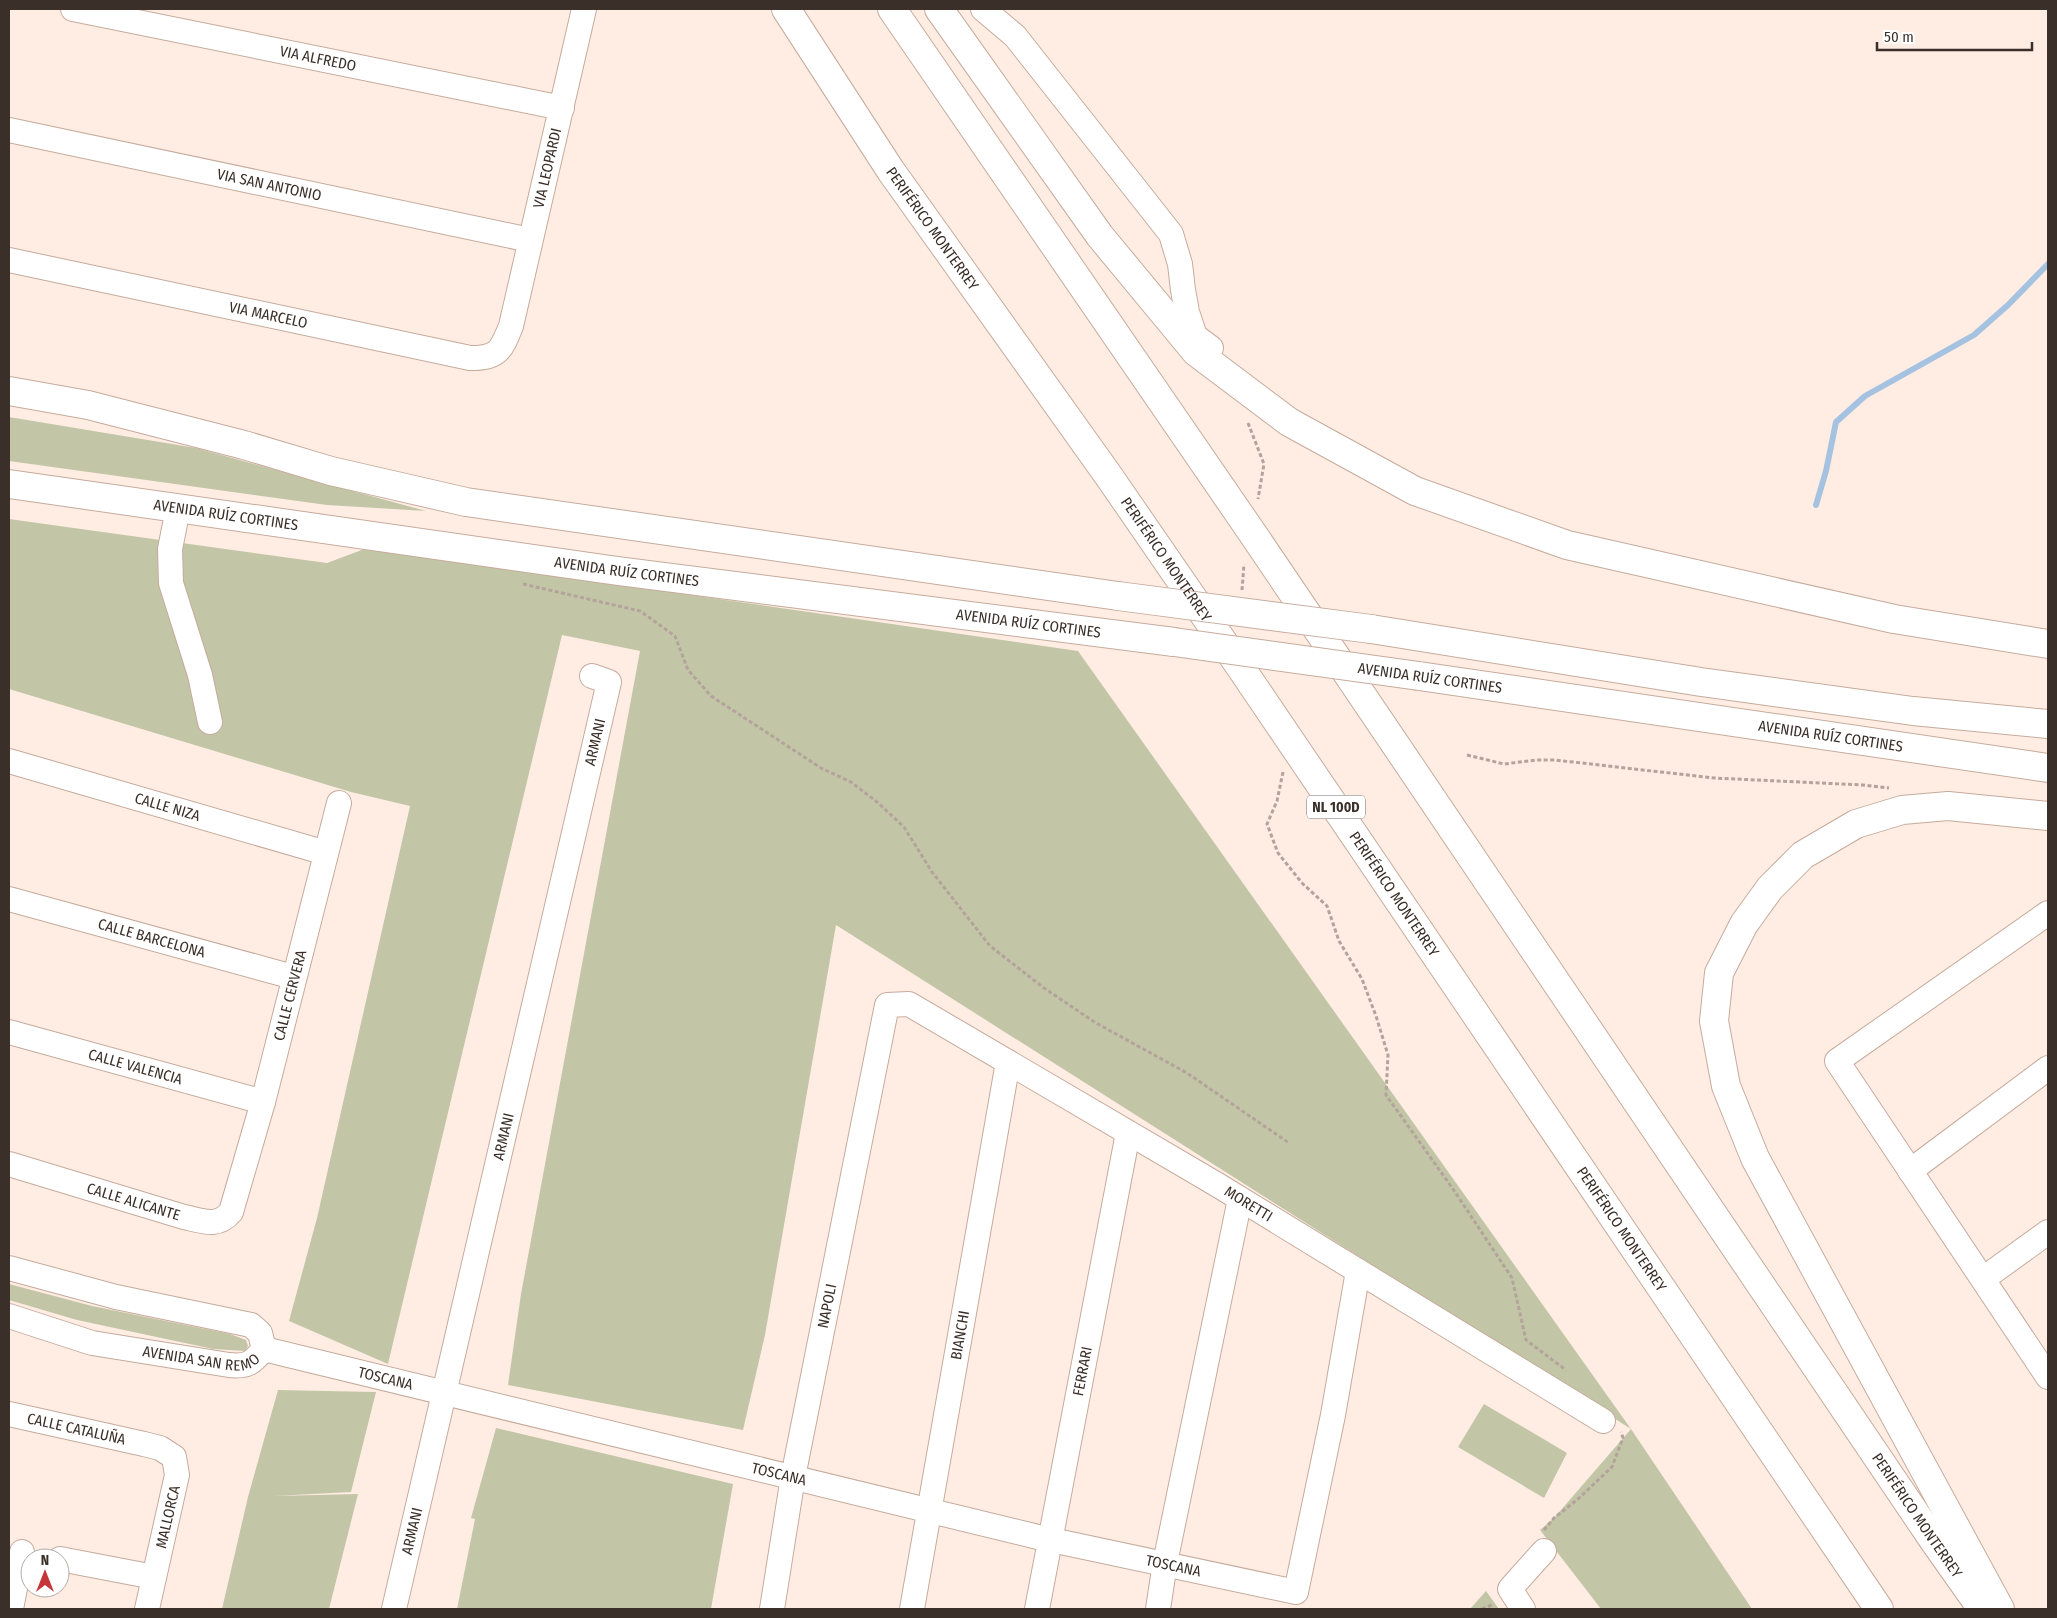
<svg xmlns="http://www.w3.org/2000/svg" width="2057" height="1618" viewBox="0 0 2057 1618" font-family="'Fira Sans Condensed',sans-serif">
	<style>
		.green { fill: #c3c6a6 }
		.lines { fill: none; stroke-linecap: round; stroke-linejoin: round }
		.stream { stroke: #a5c2e0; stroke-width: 6 }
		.minor-casing { stroke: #c6ab9c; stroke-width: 26 }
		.major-casing { stroke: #c6ab9c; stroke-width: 30 }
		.highway-casing { stroke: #c6ab9c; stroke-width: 30 }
		.path { stroke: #b3a39b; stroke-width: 3; stroke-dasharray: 4 2.5; stroke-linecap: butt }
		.minor { stroke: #fff; stroke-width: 24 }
		.major { stroke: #fff; stroke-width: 28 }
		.highway { stroke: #fff; stroke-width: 28 }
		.major-bridge-casing { stroke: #c6ab9c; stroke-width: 30; stroke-linecap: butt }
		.major-bridge { stroke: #fff; stroke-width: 28 }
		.labels { text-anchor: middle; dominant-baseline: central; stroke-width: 5; stroke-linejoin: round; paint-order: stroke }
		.shield { fill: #fff; stroke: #756d69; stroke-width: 1 }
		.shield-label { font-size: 14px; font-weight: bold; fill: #3a2f29 }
		.street-label { font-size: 15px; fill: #3a2f29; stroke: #fff }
	</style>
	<rect width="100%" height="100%" fill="#ffede4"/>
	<path class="green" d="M9 417 196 448 426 511 327 505 9 461Z
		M9 519 327 563 367 548 1078 651 1631 1429 1752 1609H1601L1540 1530 1554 1518 1631 1429 836 925 765 1335 743 1430 508 1385 521 1294 640 651 562 635 388 1364 289 1321 317 1218 410 806 351 792 9 689Z
		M9 1284 92 1306 230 1334 246 1340 248 1346 245 1351 213 1349 77 1320 9 1300Z
		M278 1390 376 1392 351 1492 274 1496 358 1494 329 1609H222L248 1497Z
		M1484 1404 1567 1453 1544 1498 1458 1447Z
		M496 1428 733 1484 711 1609H457L475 1519 471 1518Z
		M1486 1591 1499 1609H1470Z"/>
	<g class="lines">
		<path class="stream" d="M1816 505 1826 471 1836 422 1865 396 1974 335 2008 305 2048 264"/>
		<g class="minor-casing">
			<g id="minor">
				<path id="s1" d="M73 9 562 108"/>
				<path d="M983 9 1015 36 1171 234 1180 264 1183 290 1187 312 1195 336 1211 348"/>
				<path id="s2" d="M9 130 530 240"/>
				<path id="s3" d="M9 260 470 358C498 358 501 351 511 326L584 9"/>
				<path d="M178 509 170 549 171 583 200 675 210 722"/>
				<path id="s4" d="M9 761 326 853"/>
				<path id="s5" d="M9 899 293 977"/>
				<path d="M2048 913 1837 1061 2048 1377"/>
				<path id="s6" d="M9 1032 263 1102"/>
				<path id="s7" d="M9 1164 184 1217C203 1221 217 1228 231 1212L263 1102 339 803"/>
				<path d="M1910 1171 2048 1068"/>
				<path d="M9 1268 116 1297 251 1325 260 1333 264 1349"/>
				<path d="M1983 1279 2048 1232"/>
				<path id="s8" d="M9 1316 92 1343 229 1365C248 1367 252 1363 264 1349"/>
				<path id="s9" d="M264 1349 1042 1538 1296 1592 1333 1415 1358 1271"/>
				<path id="s10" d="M9 1414 144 1444 160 1448 174 1457 177 1475 147 1609"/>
				<path d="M60 1559 154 1577"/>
				<path d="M11 1609 22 1552"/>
				<path id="s11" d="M394 1609 609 682 592 676"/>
				<path id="s12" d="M772 1609 793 1477 887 1005 909 1004 1216 1184 1603 1421"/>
				<path id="s13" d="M912 1609 1008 1062"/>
				<path id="s14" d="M1037 1609 1128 1133"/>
				<path d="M1158 1609 1165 1563 1240 1199"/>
				<path d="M1523 1609 1510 1589 1544 1551"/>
			</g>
		</g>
		<g class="major-casing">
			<g id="major">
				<path d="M9 391 88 405 244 445 331 471 466 502 1118 596"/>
				<path id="s15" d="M9 484 618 571 1174 642"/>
				<path d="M1371 629 1701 682 1913 711 2048 724"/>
				<path id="s16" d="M1419 676 2048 768"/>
				<path d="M2000 1609 1755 1158 1726 1086 1714 1021 1719 973 1744 924 1770 888 1803 855 1856 824 1902 810 1948 806 2048 816"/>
			</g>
		</g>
		<g class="highway-casing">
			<g id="highway">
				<path id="s17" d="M786 9 891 171 1108 475 1241 668 1879 1609"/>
				<path id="s18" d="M892 9 1253 534 1934 1541 1982 1609"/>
				<path d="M939 9 1100 236 1196 352 1289 422 1415 491 1567 545 1894 619 2048 644"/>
			</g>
		</g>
		<path class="path" d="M1248 423 1264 464 1258 499
			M523 584 640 611 675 636 688 670 711 696 821 768 851 782 877 802 904 827 932 872 990 946 1044 988 1096 1023 1187 1073 1289 1143
			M1242 590 1244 564
			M1467 755 1504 764 1537 760H1555L1714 778 1863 785 1889 788
			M1283 772 1277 801 1267 824 1278 853 1302 883 1327 906 1339 941 1362 979 1376 1016 1388 1055 1386 1095 1453 1189 1512 1278 1526 1340 1566 1370
			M1544 1530 1554 1518 1578 1499 1612 1467 1623 1438 1621 1432
			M1482 1609 1494 1604"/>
		<use href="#minor" class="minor"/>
		<use href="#major" class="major"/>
		<use href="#highway" class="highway"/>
		<g class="major-bridge-casing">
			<path id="major-bridge" d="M1118 596 1371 629
				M1174 642 1419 676"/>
		</g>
		<use href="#major-bridge" class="major-bridge"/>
	</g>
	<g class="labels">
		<rect class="shield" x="1307" y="795.5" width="58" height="23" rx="4"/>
		<g class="shield-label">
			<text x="1336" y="807">NL 100D</text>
		</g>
		<g class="street-label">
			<text stroke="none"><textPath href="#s1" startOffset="250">VIA ALFREDO</textPath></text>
			<text stroke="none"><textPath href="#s3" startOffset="691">VIA LEOPARDI</textPath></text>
			<text stroke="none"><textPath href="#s2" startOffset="266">VIA SAN ANTONIO</textPath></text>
			<text stroke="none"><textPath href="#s17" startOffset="264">PERIFÉRICO MONTERREY</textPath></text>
			<text stroke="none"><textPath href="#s3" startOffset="265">VIA MARCELO</textPath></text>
			<text stroke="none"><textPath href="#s15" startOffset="219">AVENIDA RUÍZ CORTINES</textPath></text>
			<text stroke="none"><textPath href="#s17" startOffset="669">PERIFÉRICO MONTERREY</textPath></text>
			<text stroke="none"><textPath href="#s15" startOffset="624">AVENIDA RUÍZ CORTINES</textPath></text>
			<text stroke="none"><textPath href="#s15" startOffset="1029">AVENIDA RUÍZ CORTINES</textPath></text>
			<text transform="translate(1430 678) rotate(8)">AVENIDA RUÍZ CORTINES</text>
			<text stroke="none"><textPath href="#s16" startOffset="416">AVENIDA RUÍZ CORTINES</textPath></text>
			<text stroke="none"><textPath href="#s11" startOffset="890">ARMANI</textPath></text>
			<text stroke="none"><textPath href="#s4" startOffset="165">CALLE NIZA</textPath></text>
			<text stroke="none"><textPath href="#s17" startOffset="1074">PERIFÉRICO MONTERREY</textPath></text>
			<text stroke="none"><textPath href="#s5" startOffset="148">CALLE BARCELONA</textPath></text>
			<text stroke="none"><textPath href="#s7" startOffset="458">CALLE CERVERA</textPath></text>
			<text stroke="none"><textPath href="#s6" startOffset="131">CALLE VALENCIA</textPath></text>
			<text stroke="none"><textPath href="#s11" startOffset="485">ARMANI</textPath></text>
			<text stroke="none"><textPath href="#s7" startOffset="130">CALLE ALICANTE</textPath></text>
			<text stroke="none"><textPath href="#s12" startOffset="1031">MORETTI</textPath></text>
			<text stroke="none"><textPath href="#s17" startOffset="1479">PERIFÉRICO MONTERREY</textPath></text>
			<text stroke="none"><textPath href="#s12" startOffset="308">NAPOLI</textPath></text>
			<text stroke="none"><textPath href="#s13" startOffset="278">BIANCHI</textPath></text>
			<text stroke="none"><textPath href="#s8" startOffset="198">AVENIDA SAN REMO</textPath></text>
			<text stroke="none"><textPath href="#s14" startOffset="242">FERRARI</textPath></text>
			<text stroke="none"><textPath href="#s9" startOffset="125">TOSCANA</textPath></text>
			<text stroke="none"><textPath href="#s10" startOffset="69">CALLE CATALUÑA</textPath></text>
			<text stroke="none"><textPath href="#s9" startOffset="530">TOSCANA</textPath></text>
			<text stroke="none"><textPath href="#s18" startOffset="1822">PERIFÉRICO MONTERREY</textPath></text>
			<text transform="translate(168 1517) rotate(-77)">MALLORCA</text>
			<text stroke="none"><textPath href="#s11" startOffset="80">ARMANI</textPath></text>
			<text stroke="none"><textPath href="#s9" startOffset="935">TOSCANA</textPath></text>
		</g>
	</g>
	<rect width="2057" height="1618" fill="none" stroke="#3a2f29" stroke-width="20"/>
	<g transform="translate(45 1573)"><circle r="24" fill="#ffffff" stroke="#b0aca9"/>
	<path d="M0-4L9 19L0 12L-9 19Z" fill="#c5363a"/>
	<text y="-8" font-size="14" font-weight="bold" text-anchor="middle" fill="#3a2f29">N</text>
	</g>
	<path d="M1877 42v8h155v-8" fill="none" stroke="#3a2f29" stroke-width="2.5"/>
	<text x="1884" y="42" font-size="15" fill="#3a2f29" stroke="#ffffff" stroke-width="4" paint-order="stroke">50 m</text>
</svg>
